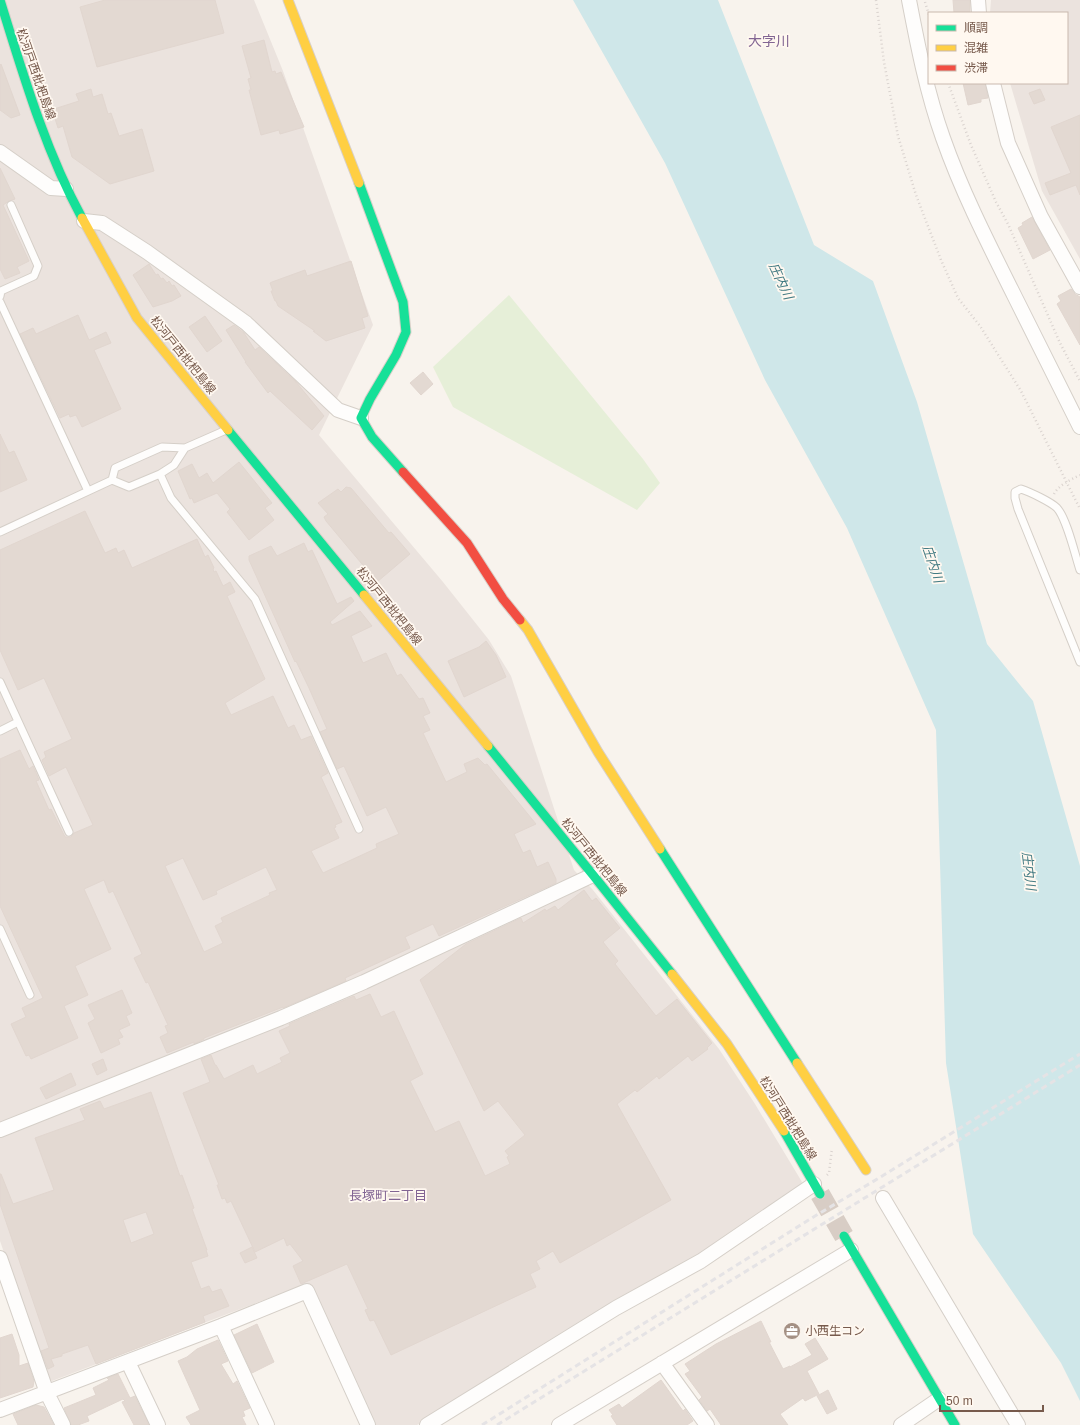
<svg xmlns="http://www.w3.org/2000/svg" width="1080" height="1425" viewBox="0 0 1080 1425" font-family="Helvetica,'Noto Sans JP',sans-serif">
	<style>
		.industrial { fill: #ebe3de }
		.green { fill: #e6efd8 }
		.water { fill: #cfe7e9 }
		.building { fill: #e3d9d2; stroke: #e1d6cf; fill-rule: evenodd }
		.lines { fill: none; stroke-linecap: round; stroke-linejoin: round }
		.secondary-tunnel { stroke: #d8cdc5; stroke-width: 20; stroke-dasharray: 20 10; stroke-linecap: butt }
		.lane-casing { stroke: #d5cfc8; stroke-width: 9 }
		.street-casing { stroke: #d5cfc8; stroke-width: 16 }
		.fast-casing { stroke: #d8d0c9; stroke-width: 11 }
		.slow-casing { stroke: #d8d0c9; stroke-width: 11 }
		.jam-casing { stroke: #d8d0c9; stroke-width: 11 }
		.path { stroke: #dad3cf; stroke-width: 2.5; stroke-dasharray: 1 3; stroke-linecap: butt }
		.lane { stroke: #fefdfc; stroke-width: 7 }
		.street { stroke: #fefdfc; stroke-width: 14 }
		.fast { stroke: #16e098; stroke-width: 9 }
		.slow { stroke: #ffcf43; stroke-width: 9 }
		.jam { stroke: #f24e42; stroke-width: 9 }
		.rail { stroke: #e5e3e5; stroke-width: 3; stroke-dasharray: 6 4; stroke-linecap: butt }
		.labels { text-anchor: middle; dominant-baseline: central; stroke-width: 3.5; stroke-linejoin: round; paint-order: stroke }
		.street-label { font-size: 12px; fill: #775a4c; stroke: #fff8f0 }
		.poi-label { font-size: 12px; fill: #775a4c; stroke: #fff8f0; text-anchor: start }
		.water-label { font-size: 13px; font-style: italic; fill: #437b83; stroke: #fff8f0 }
		.neighbourhood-label { font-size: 13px; fill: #826593; stroke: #fff8f0 }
		.quarter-label { font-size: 14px; fill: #826593; stroke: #fff8f0 }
	</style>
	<rect width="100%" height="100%" fill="#f8f3ed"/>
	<path class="industrial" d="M0 0H254L283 71 373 325 319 435 443 582 489 640 511 676 574 870 593 890 719 1049 755 1104 802 1182 798 1191 704 1253 612 1303 417 1425H373L306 1284 52 1381 48 1378 0 1241Z
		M991 0H1080V259L1042 191 1010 83H1067V13H990Z"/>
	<path class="green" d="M509 295 643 459 660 483 637 510 453 407 433 367Z"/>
	<path class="water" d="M573 0H718L814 245 873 281 917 402 987 644 1033 701 1080 866V1401L1061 1363 973 1234 946 1063 936 730 847 528 765 380 665 163Z"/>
	<path class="building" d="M105 0H215L224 33 97 67 80 7Z
		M953 0H970V13H954Z
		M264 40 272 72 275 71 276 74 281 72 304 127 280 134 279 130 261 135 249 90H251L248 79 251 78 242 46Z
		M1 64 20 115 11 118 0 110V65Z
		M963 83H985L988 98 981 99V102L968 105Z
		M91 89 93 97 102 94 108 114 111 113 119 136 142 129 154 171 110 184 72 157 63 126 58 128 53 112H55L54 109 79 101 76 94Z
		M1040 89 1045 100 1034 104 1029 93Z
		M1080 115V195L1076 185 1050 195 1045 183 1071 173 1051 127Z
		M0 168 15 199 9 201 3 205 29 261 17 267 20 273 5 279 0 269Z
		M1032 217 1050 250 1033 259 1018 228 1023 225 1022 223Z
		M351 261 368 316 362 318 365 328 326 341 313 331H315L278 306 276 301H275L271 291H273L270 283 272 282 305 270 307 276Z
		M149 264 156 275 158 274 161 279 163 278 167 283 169 281 172 286 174 285 181 296 172 301 153 307 133 275Z
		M1071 289 1075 294 1080 297V345L1057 304 1061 301 1058 296Z
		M78 315 89 340 106 332 111 343 94 350 121 409 82 427 76 415 70 417 69 414 60 418 20 334 33 328 36 334Z
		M205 316 222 341 207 352 189 327Z
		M234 325 244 333 255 350 259 347 296 382 324 416 312 430 270 391 268 393 245 362H246L226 330Z
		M423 372 433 384 421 395 410 383Z
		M0 434 9 453 14 451 27 480 0 492Z
		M239 462 272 503 265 508 274 520 249 540 227 512 230 509 217 493 194 503 192 498 190 499 178 471 192 464 199 478 207 473 213 483Z
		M346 487 351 488 389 533 391 532 410 554 377 582 326 521 324 517 328 514 318 503 338 489 341 492Z
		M85 511 105 553 116 548 118 553 124 550 132 568 197 539 205 557 208 555 214 568 213 569 214 572 216 571 223 586 230 582 235 592 227 596 265 679 225 703 231 715 273 696 288 728 294 725 301 740 311 736 328 773 321 777 342 822 335 825 336 827 334 828 339 838 311 851 323 873 377 848 376 844 399 834 386 807 367 816 344 766 337 769 320 732 327 729 309 688 296 661 295 662 249 560V556L271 546 277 556 304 543 308 552 312 550 337 604 351 597 354 601 330 622 332 625 360 611 372 626 351 636 363 663 386 653 397 676 401 674 419 699 423 698 430 713 423 716 430 730 423 733 446 782 467 772 464 764 478 758 485 765 487 764 536 824 514 834 523 853 530 850 537 867 548 862 556 879V883L439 936 433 924 405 937 410 948 345 978 346 981 283 1008V1007L204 1038V1039L194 1044V1042L167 1053 160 1037 168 1033 165 1026 168 1025 148 982 146 983 134 958 142 954 113 891 109 893 104 880 84 889 111 949 75 966 88 995 64 1006 78 1038 31 1059 29 1055 26 1056 11 1024 26 1017 22 1008 43 998 0 906V759L20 750 29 769 33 766 39 780 36 781 49 810 51 809 65 837H71L74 833 93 825 66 767 49 776 42 760 46 757 44 752 72 739 44 678 18 690 0 650V550ZM183 858 203 900 217 894 216 891 266 867 277 890 269 893 270 895 221 918 223 922 215 926 223 943 204 952 165 866Z
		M486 641 496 655 506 677 464 697 448 661 479 647Z
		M584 890 592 901 596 898 620 928 603 942 618 961 615 964 656 1016 677 999 712 1043 707 1048 708 1049 692 1061 688 1056 659 1079 657 1076 637 1092 635 1090 617 1104 671 1200 560 1263 553 1251 536 1261 540 1269 530 1274 536 1287 391 1355 374 1320 370 1321 365 1310 368 1309 347 1264 301 1284 293 1266 303 1261 290 1244 287 1246 284 1238 255 1252 231 1201 227 1203 225 1198 222 1199 217 1185H219L183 1093 210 1082 201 1059 211 1055 215 1065H216L224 1079 253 1065 257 1074 282 1062 280 1058 290 1053 279 1031 290 1026 289 1024 354 996 356 1000 370 994 381 1017 394 1011 423 1074 410 1081 435 1132 459 1121 485 1176 510 1164 507 1157 509 1156 505 1151 525 1135 498 1101 484 1111 420 980 466 944 521 918 523 923 545 909 546 911 555 906 558 910Z
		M122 990 132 1013 126 1016 130 1025 119 1030 123 1037 118 1039 120 1044 101 1053 88 1023 95 1019 88 1005Z
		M103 1059 107 1070 97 1075 92 1064Z
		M71 1073 76 1085 46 1099 40 1088Z
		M151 1092 180 1176 182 1175 194 1208 192 1209 207 1250H206L208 1256 191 1262 201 1289 209 1286 212 1292 221 1289 229 1306 203 1316 205 1322 96 1364 88 1345 62 1354V1356L51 1359 54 1366 48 1369 41 1351 49 1348 0 1204V1174H1L13 1204 54 1190 35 1138 85 1120 80 1109 100 1101 104 1109ZM146 1212 154 1234 131 1243 123 1220Z
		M252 1247 257 1258 245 1263 240 1253Z
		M761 1321 771 1342H769L783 1369 790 1366V1367L812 1355 805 1344 815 1338 828 1359 807 1371 819 1394 805 1401 803 1398 780 1414 788 1425H721L710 1409 707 1411 699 1400 702 1397 685 1374 690 1371 685 1364 716 1344Z
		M257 1324 274 1362 252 1373 234 1335Z
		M12 1334 19 1355V1366L28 1363 34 1381 33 1387 0 1398V1338Z
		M218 1340 228 1361 221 1364 233 1384 237 1381 250 1408 243 1411 245 1416 242 1417 246 1425H191L186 1417 200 1410 178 1361 187 1357 197 1349Z
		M118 1374 130 1398 135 1396 149 1425H134L122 1402 125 1401 123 1399 87 1416 89 1421 78 1425H71L64 1408 96 1395 93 1388 109 1380 107 1378Z
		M661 1380 683 1411 685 1409 693 1421 687 1425H617L611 1416 613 1415 609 1410 619 1404 622 1408Z
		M828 1390 837 1409 827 1414 817 1396Z
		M36 1405 44 1407 54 1425H18L13 1414Z"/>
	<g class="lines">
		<path class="secondary-tunnel" d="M820 1194 844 1236"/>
		<g class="lane-casing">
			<path id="lane" d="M0 296 1 291 34 276 38 266 11 205
				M0 302 88 491
				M160 474 171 498 255 599 359 829
				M112 480 129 487 160 474 174 465 185 448
				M0 532 112 480 115 468 162 447 185 448 226 430
				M1080 570C1075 555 1067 519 1057 508 1051 502 1030 492 1021 489L1015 492V498L1018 509 1080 662
				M0 682 69 832
				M0 731 18 722
				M0 929 30 995"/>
		</g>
		<g class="street-casing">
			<path id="street" d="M909 0C918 47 927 93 943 138 962 192 988 243 1014 295 1036 339 1058 383 1080 427
				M978 0 979 13
				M993 83 1008 143 1041 217 1080 287
				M0 152 51 188 66 189
				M84 221 102 223 147 252 246 323 338 410 361 418
				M0 1130 281 1018 364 982 593 875
				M883 1198 1018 1425
				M0 1258 47 1393 63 1425
				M221 1326 267 1425
				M128 1362 158 1425
				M662 1363 707 1425
				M0 1410 221 1326 307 1291 368 1425
				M427 1425 616 1308 701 1261 814 1184
				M559 1425 851 1250
				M901 1425 939 1399"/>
		</g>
		<g class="fast-casing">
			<path id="fast" d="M0 0C23 74 45 150 82 218
				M359 183 403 302 406 332 396 355 370 399 361 418 372 437 403 472
				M228 430 364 595
				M488 746 593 875 672 974
				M660 849 797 1063
				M784 1131 820 1194
				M844 1236 955 1425"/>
		</g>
		<g class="slow-casing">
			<path id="slow" d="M288 0 359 183
				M82 218 137 318 228 430
				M364 595 488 746
				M520 620 528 630 598 752 660 849
				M672 974 727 1044 784 1131
				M797 1063 866 1170"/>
		</g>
		<g class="jam-casing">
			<path id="jam" d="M403 472 467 543 503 599 520 620"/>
		</g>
		<path class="path" d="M876 0 884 62 898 136 916 195 941 260 958 298 980 326 1021 391 1080 509
			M925 2 929 15
			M948 83 971 145 996 202 1008 224 1060 343 1080 381
			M1054 494C1059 485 1070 480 1080 475
			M827 1175 829 1173 832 1148"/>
		<use href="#lane" class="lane"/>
		<use href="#street" class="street"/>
		<use href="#fast" class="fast"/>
		<use href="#slow" class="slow"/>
		<use href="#jam" class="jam"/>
		<path class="rail" d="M482 1425 815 1216 879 1178 1080 1054
			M497 1425 1080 1065"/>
	</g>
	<defs>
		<g id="office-disc" transform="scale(0.9)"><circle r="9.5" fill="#a49084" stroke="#fff8f0"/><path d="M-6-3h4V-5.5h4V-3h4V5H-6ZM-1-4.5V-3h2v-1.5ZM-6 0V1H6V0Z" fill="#fff"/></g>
	</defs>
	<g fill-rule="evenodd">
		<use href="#office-disc" x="792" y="1331"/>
	</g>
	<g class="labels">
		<g class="street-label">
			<text transform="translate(36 74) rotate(71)">松河戸西枇杷島線</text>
			<text transform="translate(183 355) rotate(51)">松河戸西枇杷島線</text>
			<text transform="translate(389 606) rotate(51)">松河戸西枇杷島線</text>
			<text transform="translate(594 857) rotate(51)">松河戸西枇杷島線</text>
			<text transform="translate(788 1118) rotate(58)">松河戸西枇杷島線</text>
		</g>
		<g class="poi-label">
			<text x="805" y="1331">小西生コン</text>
		</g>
		<g class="water-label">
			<text transform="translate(781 281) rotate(65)">庄内川</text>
			<text transform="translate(933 564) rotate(71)">庄内川</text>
			<text transform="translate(1029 871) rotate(83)">庄内川</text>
		</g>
		<g class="neighbourhood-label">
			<text x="388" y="1195">長塚町二丁目</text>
		</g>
		<g class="quarter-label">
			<text x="769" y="41">大字川</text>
		</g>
	</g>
	<rect x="928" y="12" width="140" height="72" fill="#fff8f0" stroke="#c9b9ae"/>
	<rect x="936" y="25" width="20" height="6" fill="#16e098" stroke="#c9b9ae"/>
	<text x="964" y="32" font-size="12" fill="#775a4c">順調</text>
	<rect x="936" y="45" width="20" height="6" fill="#ffcf43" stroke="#c9b9ae"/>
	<text x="964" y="52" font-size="12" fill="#775a4c">混雑</text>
	<rect x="936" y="65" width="20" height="6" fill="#f24e42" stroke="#c9b9ae"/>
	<text x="964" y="72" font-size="12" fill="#775a4c">渋滞</text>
	<path d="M940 1405v6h103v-6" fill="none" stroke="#775a4c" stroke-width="2"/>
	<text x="946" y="1405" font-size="12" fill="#775a4c" stroke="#fff8f0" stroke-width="3" paint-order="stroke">50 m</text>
</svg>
